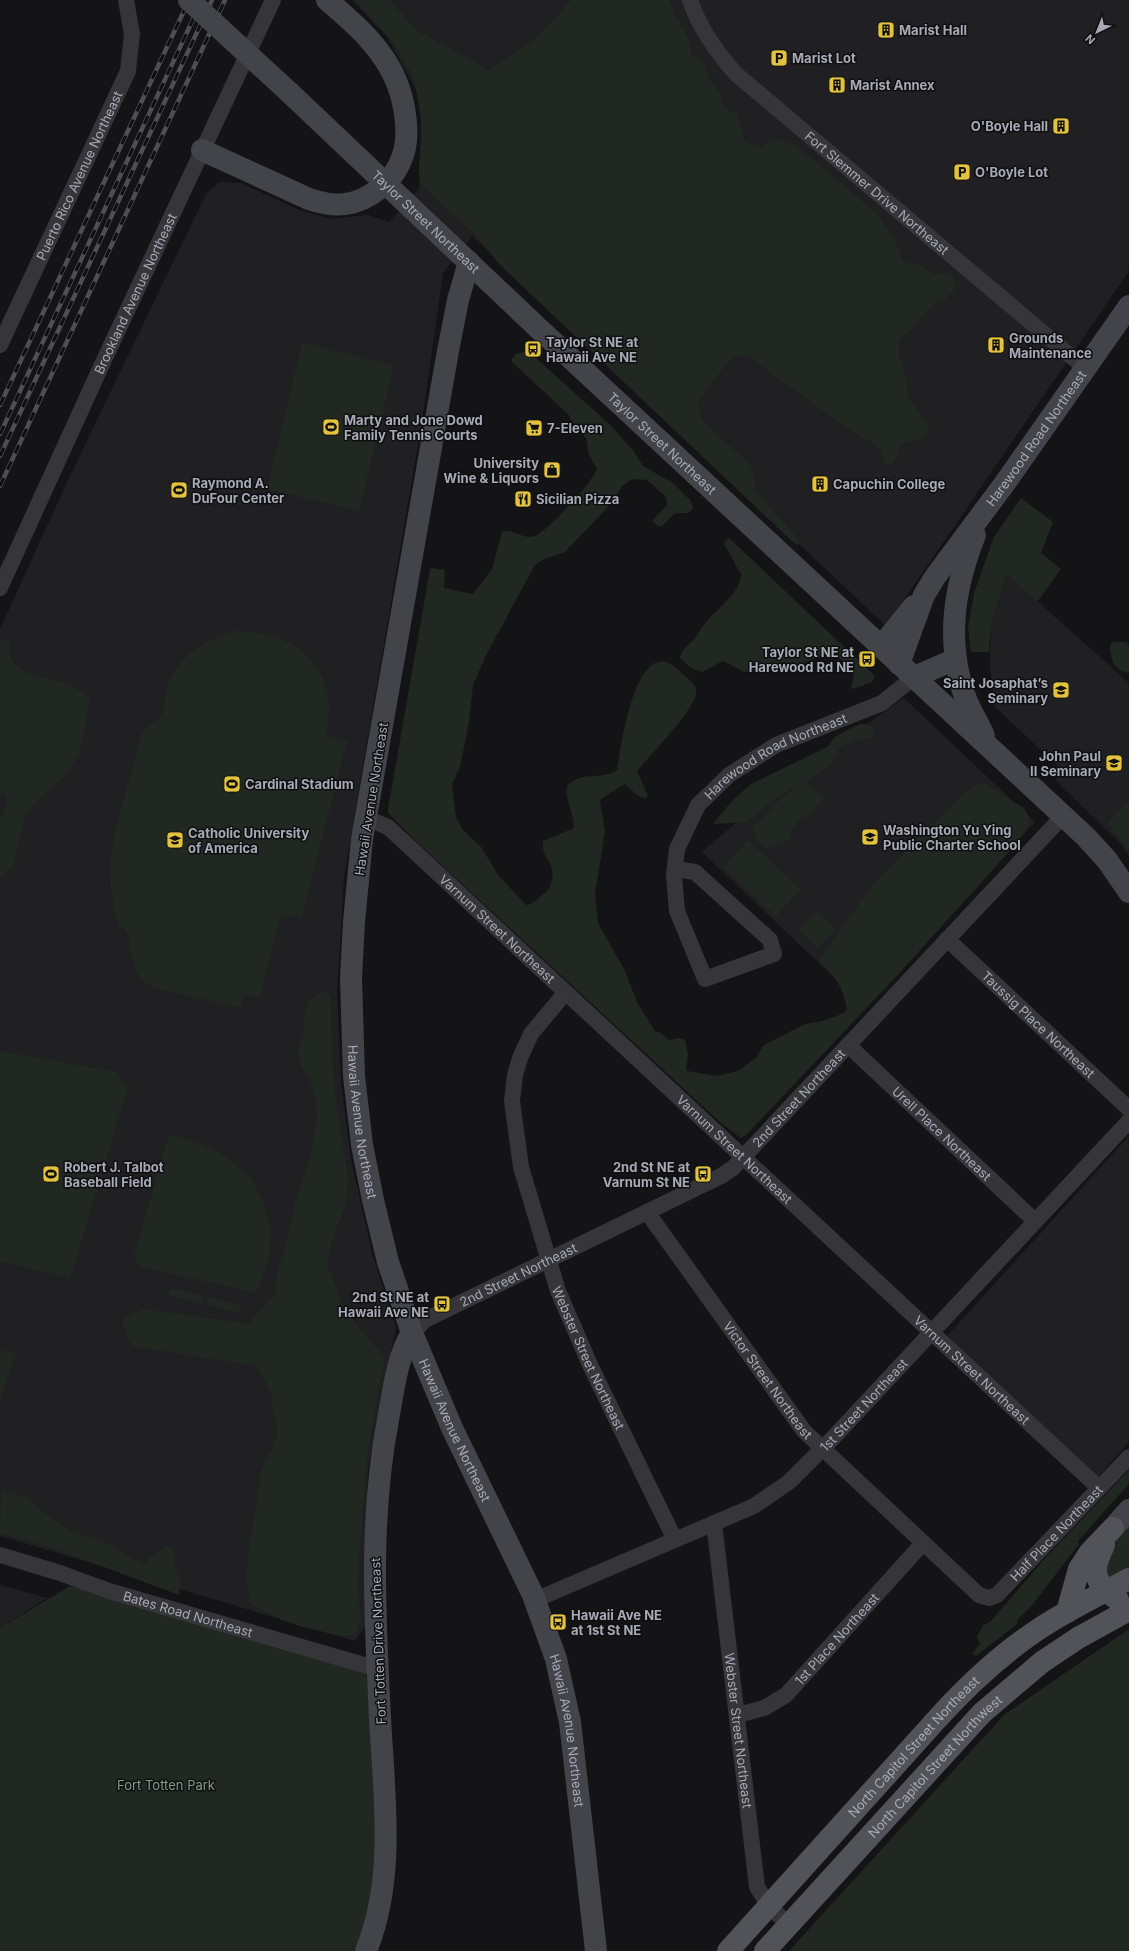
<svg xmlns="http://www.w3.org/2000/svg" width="1129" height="1951" viewBox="0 0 1129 1951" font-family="Inter,sans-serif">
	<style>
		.built { fill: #202022 }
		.green { fill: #212822 }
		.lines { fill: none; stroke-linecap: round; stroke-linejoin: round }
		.street { stroke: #35353a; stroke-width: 16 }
		.secondary { stroke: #43444a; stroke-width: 22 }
		.primary { stroke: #525259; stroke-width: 22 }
		.rail-casing { stroke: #4e4f55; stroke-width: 4.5 }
		.rail { stroke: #0f0f11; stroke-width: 3; stroke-dasharray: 9; stroke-linecap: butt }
		.secondary-bridge { stroke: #43444a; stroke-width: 22 }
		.labels { text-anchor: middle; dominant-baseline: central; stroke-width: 3; stroke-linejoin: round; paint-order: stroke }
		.poi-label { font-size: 13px; font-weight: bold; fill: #a7a9b5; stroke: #0f0f11; text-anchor: start }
		.street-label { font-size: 13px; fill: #a7a9b5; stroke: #0f0f11 }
		.park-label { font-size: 13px; fill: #7f9e86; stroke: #0f0f11 }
	</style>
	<rect width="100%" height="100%" fill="#141416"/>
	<path class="built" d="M352 0H1129V271L886 626 472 236 443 273 422 421 344 877 337 994 341 1083 351 1160 373 1257 396 1327 368 1470 366 1536V1625L355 1641 0 1536V629L69 478 206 194 219 182 241 183 297 209 330 219 367 215 389 222 419 189 421 121 416 90 388 38Z
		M1007 574 1129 683V856L1121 844 1056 781 1059 767 995 707 990 666 991 625Z
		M904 698 1035 822 865 1007 702 852 776 788Z
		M1129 1136V1442L1097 1478 947 1336Z
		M0 1585 47 1598 0 1628Z"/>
	<path class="green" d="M355 0H389L419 32 488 69C520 54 549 27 571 0H669L675 15 689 40 692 56 701 59 704 63 710 79 719 92 725 108 737 115 744 141 758 148C763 147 766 144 770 142 779 137 791 144 799 148L877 214 896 243 903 262 920 265 933 274 951 273C956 279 956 288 951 295L949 293 945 300 936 302 900 340 899 357 906 378 908 396 930 427C919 449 907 437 901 446 897 453 895 469 884 463L881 451 875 444 855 434 749 357 741 355 732 357 699 399 698 408 703 422 750 464 755 478V490L801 542 796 545 500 265C490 253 480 239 469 228 460 220 424 190 421 182 415 167 423 150 422 134 421 68 398 46 355 0Z
		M302 343 394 366 359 511 267 489Z
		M528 351 608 423 632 449 643 466 673 483 691 501 693 508 688 513H675L662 526H658L652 521 667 505 666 497 647 480 632 479 622 486 610 505 565 552 544 559 535 565 486 655 473 685 469 722 460 767 452 785 456 817 462 829 482 848 498 875 526 905C533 904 537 900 542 895 547 892 549 889 551 883 558 864 540 858 543 841L574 828C574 813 565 801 567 786 582 770 600 781 617 770 621 746 631 670 658 662 668 658 677 669 684 675 689 680 698 685 696 694 691 714 652 753 637 771L648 796 645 798 637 795 625 784 601 799 600 802 605 831 595 894 598 923 624 969 638 1004 655 1031 661 1033 669 1040 680 1038 685 1040 688 1055 686 1069 687 1071 717 1076 738 1071 756 1058 764 1045 805 1024 823 1021 839 1015 844 1013 847 1009C842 985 836 977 819 961L868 891 927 828 943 816 960 797 978 784 983 783 1024 808 1028 816V825L1016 844 893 980 747 1134 741 1138 721 1123 420 845 388 813V809L430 569 432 568 445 570 444 588 473 594 492 569 502 532C511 528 521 538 532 537 544 536 593 482 597 469L589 455 586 438 575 426 568 414 512 362V359L516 354Z
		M1021 498 1053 522 1041 553 1061 569 1037 602 1007 574 991 625 989 652H971L968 628 974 593 994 537Z
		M729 538 875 676 872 682 853 689 851 687 854 675 837 655 832 652 801 664 768 670 744 672 723 661 702 672 691 668 680 658C682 648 688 646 694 639 699 633 702 626 707 621 719 607 740 593 741 574 734 564 732 554 724 545L725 541Z
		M233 631C274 631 315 646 327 690 331 705 328 720 327 736L347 741 302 918 282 913 259 998 244 994 241 1005 236 1007 156 988C133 980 135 965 129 943L131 940 124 928 120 927C101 873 114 837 128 784 133 768 136 750 142 734 145 726 156 722 161 715 165 708 165 696 167 688 177 656 204 641 233 631Z
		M3 638 9 642C10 648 10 658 13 663 22 678 78 680 90 699L80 752 66 775 33 805 24 818 14 864 0 879V820L7 801 6 795 0 791V641Z
		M1114 642H1126L1129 645V673C1114 671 1110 659 1110 645Z
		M860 724H866L875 729 872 732 874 736 871 738 855 740 841 746 830 765 806 781 824 798 808 817C796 818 792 829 790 839L766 848 755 837 754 826 782 797 790 793 797 786 780 795 746 822 713 824 732 801 751 784 825 748C831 745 831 740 836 736Z
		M1129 801V851L1108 824 1111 818Z
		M748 840 801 890 776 916 723 867Z
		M816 911 836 929 818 948 799 930Z
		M321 992 328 993 330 996 334 1089 348 1177 346 1204 332 1240 327 1264 343 1305 355 1323 379 1351 384 1362 368 1448 357 1583 361 1618 356 1632 352 1635 341 1636 303 1627 282 1620 253 1605 250 1601 246 1576 250 1542 262 1468 274 1446 278 1433 270 1390 257 1366 131 1346 121 1319 144 1309 248 1324 275 1294 278 1269 290 1229 296 1200 310 1157 317 1119 315 1097 309 1077 302 1069 298 1052 304 1033 305 1012 309 1000Z
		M0 1051 117 1072 128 1088 70 1278 0 1261Z
		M169 1134 197 1143 222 1154 250 1176 263 1202 270 1225 269 1259 256 1293 139 1266 134 1256Z
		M170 1288 203 1296 201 1304 168 1295Z
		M208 1297 241 1305 240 1313 207 1305Z
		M0 1349 16 1354 0 1400Z
		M1129 1470V1484L1078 1541 1079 1544 1033 1604 1017 1620V1624L976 1656 972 1654 980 1644 977 1637 983 1625 990 1622 1048 1555Z
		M1 1489 28 1498 42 1511 73 1532 105 1542 144 1565 149 1558 153 1557 165 1547 174 1548V1566L180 1579 179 1595 50 1547 0 1533Z
		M1129 1523V1567L1107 1578 1104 1555Z
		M70 1586 140 1604 366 1670 377 1810 376 1875 367 1922 354 1951H0V1628Z
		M1129 1629V1951H789L1004 1715Z"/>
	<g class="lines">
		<g class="street">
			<path id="s1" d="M690 0C700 29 716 51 736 74L1085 368"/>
			<path id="s2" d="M0 345 128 71 132 34 126 0"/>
			<path id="s3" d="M0 588 104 360 273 0"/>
			<path id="s4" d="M366 818 388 827 1099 1488"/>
			<path id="s5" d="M675 869 695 872 770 940 774 954 705 979 677 911 674 875 677 849 698 805 729 775 776 745 882 703 914 677"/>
			<path id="s6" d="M947 939 1129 1109"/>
			<path id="s7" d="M565 993 531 1034 520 1058 515 1075 512 1101 521 1167 558 1291 591 1367 675 1540"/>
			<path id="s8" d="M848 1045 1035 1221"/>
			<path id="s9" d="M647 1212 804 1431 979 1595 989 1598 997 1595 1129 1457"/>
			<path id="s10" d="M412 1333 425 1320 721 1176 733 1168 1063 816"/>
			<path id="s11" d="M714 1523 757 1887 769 1906 789 1925"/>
			<path id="s12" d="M0 1555 60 1573 109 1591 378 1669"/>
			<path id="s13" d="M535 1600 754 1506 789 1482 831 1440 1129 1121"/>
			<path id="s14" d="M738 1715 764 1708 786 1695 923 1543"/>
		</g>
		<g class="secondary">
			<path id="s15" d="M290 93 536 326 1086 837 1107 860 1129 892"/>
			<path d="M202 150 309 199C321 203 333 206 345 204 370 201 396 179 403 155 410 135 405 103 397 83 384 49 355 24 327 0"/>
			<path id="s16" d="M469 262 458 300 448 351 362 839 354 922 351 978 354 1076 362 1145 373 1200 388 1262 412 1333 452 1428 533 1595 556 1659 570 1722 596 1951"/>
			<path d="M975 535C954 588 946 639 964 694 969 709 978 722 984 736"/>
			<path d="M879 645 889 637 914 606"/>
			<path id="s17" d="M899 664 924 595 935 577 1005 483 1129 306"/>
			<path d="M914 677 956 659"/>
			<path d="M1113 1528 1129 1510"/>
			<path d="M366 1951C396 1878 384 1795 380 1718 375 1618 369 1519 388 1420 393 1393 397 1356 412 1333"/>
		</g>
		<g class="primary">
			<path d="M1104 1545C1090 1573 1094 1582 1118 1600"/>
			<path d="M1067 1612 1079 1569 1090 1552 1113 1528"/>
			<path id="s18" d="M728 1951 938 1718C967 1686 998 1657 1033 1633 1063 1612 1097 1596 1129 1579"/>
			<path id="s19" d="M765 1951 982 1713 1042 1662 1078 1638 1129 1610"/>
		</g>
		<g class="rail-casing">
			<path id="rail" d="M0 405 189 0
				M0 434 202 0
				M0 456 212 0
				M0 486 225 0"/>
		</g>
		<use href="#rail" class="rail"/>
		<path class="secondary-bridge" d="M189 0 290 93"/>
	</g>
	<defs>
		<g id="building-square" transform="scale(0.9)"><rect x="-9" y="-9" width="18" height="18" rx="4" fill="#e3c33e" stroke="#0f0f11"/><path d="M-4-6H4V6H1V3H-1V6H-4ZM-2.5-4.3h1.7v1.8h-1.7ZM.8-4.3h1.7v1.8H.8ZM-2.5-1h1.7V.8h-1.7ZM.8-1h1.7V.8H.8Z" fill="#111"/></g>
		<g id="parking-square" transform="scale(0.9)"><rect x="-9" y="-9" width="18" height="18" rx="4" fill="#e3c33e" stroke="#0f0f11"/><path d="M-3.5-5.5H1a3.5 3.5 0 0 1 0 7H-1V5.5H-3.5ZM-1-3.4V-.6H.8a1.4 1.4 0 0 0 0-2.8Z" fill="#111"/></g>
		<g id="bus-square" transform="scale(0.9)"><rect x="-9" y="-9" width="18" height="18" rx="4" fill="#e3c33e" stroke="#0f0f11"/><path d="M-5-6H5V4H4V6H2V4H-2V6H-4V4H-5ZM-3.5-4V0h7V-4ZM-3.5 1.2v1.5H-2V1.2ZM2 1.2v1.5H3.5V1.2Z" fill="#111"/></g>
		<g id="stadium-square" transform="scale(0.9)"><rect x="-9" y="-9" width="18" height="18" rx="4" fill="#e3c33e" stroke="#0f0f11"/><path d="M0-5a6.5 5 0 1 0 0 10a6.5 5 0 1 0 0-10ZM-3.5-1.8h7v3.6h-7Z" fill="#111"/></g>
		<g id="supermarket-square" transform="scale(0.9)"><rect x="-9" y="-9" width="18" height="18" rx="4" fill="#e3c33e" stroke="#0f0f11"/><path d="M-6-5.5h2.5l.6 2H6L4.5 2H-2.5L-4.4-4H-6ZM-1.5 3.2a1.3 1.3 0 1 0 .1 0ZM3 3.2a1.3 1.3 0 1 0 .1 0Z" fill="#111"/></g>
		<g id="shop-square" transform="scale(0.9)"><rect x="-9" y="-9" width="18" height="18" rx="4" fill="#e3c33e" stroke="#0f0f11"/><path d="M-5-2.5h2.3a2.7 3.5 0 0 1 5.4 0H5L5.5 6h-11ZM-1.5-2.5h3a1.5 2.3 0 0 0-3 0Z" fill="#111"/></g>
		<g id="restaurant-square" transform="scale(0.9)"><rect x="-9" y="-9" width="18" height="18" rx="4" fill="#e3c33e" stroke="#0f0f11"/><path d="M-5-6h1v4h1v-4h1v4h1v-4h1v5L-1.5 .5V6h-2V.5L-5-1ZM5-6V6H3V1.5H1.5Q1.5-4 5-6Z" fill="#111"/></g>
		<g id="university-square" transform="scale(0.9)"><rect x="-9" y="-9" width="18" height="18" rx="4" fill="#e3c33e" stroke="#0f0f11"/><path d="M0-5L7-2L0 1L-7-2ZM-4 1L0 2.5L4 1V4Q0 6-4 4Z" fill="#111"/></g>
		<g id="school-square" transform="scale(0.9)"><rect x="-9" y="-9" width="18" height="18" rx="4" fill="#e3c33e" stroke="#0f0f11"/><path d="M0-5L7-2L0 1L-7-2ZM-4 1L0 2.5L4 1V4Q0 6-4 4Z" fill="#111"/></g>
	</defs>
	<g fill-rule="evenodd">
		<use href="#building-square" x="886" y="30"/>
		<use href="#parking-square" x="779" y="58"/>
		<use href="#building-square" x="837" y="85"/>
		<use href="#building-square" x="1061" y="126"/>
		<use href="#parking-square" x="962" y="172"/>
		<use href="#building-square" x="996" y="345"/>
		<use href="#bus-square" x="533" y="349"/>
		<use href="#stadium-square" x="331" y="427"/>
		<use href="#supermarket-square" x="534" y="428"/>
		<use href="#shop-square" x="552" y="470"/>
		<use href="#building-square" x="820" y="484"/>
		<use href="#stadium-square" x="179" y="490"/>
		<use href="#restaurant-square" x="523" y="499"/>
		<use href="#bus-square" x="867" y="659"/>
		<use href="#university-square" x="1061" y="690"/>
		<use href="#university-square" x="1114" y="763"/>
		<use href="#stadium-square" x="232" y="784"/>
		<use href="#school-square" x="870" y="837"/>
		<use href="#university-square" x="175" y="840"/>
		<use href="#stadium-square" x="51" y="1174"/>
		<use href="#bus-square" x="703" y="1174"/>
		<use href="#bus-square" x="442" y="1304"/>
		<use href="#bus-square" x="558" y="1622"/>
	</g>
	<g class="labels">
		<g class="poi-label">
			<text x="899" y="30">Marist Hall</text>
			<text x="792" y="58">Marist Lot</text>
			<text x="850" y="85">Marist Annex</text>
			<text x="1048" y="126" text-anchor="end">O'Boyle Hall</text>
			<text x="975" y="172">O'Boyle Lot</text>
			<text x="1009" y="338">Grounds<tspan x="1009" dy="15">Maintenance</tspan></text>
			<text x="546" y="342">Taylor St NE at<tspan x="546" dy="15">Hawaii Ave NE</tspan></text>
			<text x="344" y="420">Marty and Jone Dowd<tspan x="344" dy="15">Family Tennis Courts</tspan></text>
			<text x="547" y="428">7-Eleven</text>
			<text x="539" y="463" text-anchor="end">University<tspan x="539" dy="15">Wine &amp; Liquors</tspan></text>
			<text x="192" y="483">Raymond A.<tspan x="192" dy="15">DuFour Center</tspan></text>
			<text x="833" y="484">Capuchin College</text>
			<text x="536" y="499">Sicilian Pizza</text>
			<text x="854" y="652" text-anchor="end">Taylor St NE at<tspan x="854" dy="15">Harewood Rd NE</tspan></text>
			<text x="1048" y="683" text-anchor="end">Saint Josaphat’s<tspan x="1048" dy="15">Seminary</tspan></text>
			<text x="1101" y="756" text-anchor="end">John Paul<tspan x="1101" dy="15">II Seminary</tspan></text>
			<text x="245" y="784">Cardinal Stadium</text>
			<text x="883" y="830">Washington Yu Ying<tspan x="883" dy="15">Public Charter School</tspan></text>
			<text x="188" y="833">Catholic University<tspan x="188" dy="15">of America</tspan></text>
			<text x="64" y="1167">Robert J. Talbot<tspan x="64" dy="15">Baseball Field</tspan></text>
			<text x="690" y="1167" text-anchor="end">2nd St NE at<tspan x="690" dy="15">Varnum St NE</tspan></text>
			<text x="429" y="1297" text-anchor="end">2nd St NE at<tspan x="429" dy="15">Hawaii Ave NE</tspan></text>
			<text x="571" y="1615">Hawaii Ave NE<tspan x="571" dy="15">at 1st St NE</tspan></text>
		</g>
		<g class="street-label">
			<text stroke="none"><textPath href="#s2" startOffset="187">Puerto Rico Avenue Northeast</textPath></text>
			<text stroke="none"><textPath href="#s1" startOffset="272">Fort Slemmer Drive Northeast</textPath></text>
			<text stroke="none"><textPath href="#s15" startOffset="187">Taylor Street Northeast</textPath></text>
			<text stroke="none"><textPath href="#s3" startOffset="324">Brookland Avenue Northeast</textPath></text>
			<text stroke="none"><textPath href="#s17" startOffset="266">Harewood Road Northeast</textPath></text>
			<text stroke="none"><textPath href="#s15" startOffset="511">Taylor Street Northeast</textPath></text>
			<text stroke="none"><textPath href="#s5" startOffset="487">Harewood Road Northeast</textPath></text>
			<text transform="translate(371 799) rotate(-81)">Hawaii Avenue Northeast</text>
			<text stroke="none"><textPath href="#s4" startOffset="173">Varnum Street Northeast</textPath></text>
			<text stroke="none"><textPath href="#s6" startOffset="125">Taussig Place Northeast</textPath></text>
			<text stroke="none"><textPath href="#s10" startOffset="458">2nd Street Northeast</textPath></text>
			<text stroke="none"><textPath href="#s16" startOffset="871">Hawaii Avenue Northeast</textPath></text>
			<text stroke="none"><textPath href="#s8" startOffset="129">Urell Place Northeast</textPath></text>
			<text stroke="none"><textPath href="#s4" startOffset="497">Varnum Street Northeast</textPath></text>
			<text stroke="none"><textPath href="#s10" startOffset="122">2nd Street Northeast</textPath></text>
			<text stroke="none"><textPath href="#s7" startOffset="393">Webster Street Northeast</textPath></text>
			<text stroke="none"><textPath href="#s4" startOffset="821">Varnum Street Northeast</textPath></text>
			<text stroke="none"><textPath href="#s9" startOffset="207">Victor Street Northeast</textPath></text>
			<text stroke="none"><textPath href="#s13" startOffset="388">1st Street Northeast</textPath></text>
			<text stroke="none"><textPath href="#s16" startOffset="1195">Hawaii Avenue Northeast</textPath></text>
			<text stroke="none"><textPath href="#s9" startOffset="614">Half Place Northeast</textPath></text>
			<text stroke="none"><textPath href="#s12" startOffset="197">Bates Road Northeast</textPath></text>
			<text stroke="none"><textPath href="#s14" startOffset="128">1st Place Northeast</textPath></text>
			<text transform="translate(378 1641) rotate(-92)">Fort Totten Drive Northeast</text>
			<text stroke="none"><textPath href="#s11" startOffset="209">Webster Street Northeast</textPath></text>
			<text stroke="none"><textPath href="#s16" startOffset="1518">Hawaii Avenue Northeast</textPath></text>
			<text stroke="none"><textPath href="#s18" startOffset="276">North Capitol Street Northeast</textPath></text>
			<text stroke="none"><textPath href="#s19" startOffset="251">North Capitol Street Northwest</textPath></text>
		</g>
		<g class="park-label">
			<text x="166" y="1785">Fort Totten Park</text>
		</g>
	</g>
	<g transform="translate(1097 32) rotate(223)" stroke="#0f0f11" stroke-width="3" paint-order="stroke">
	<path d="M0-3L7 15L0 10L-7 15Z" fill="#a7a9b5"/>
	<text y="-6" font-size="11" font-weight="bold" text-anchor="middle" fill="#a7a9b5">N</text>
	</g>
</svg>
